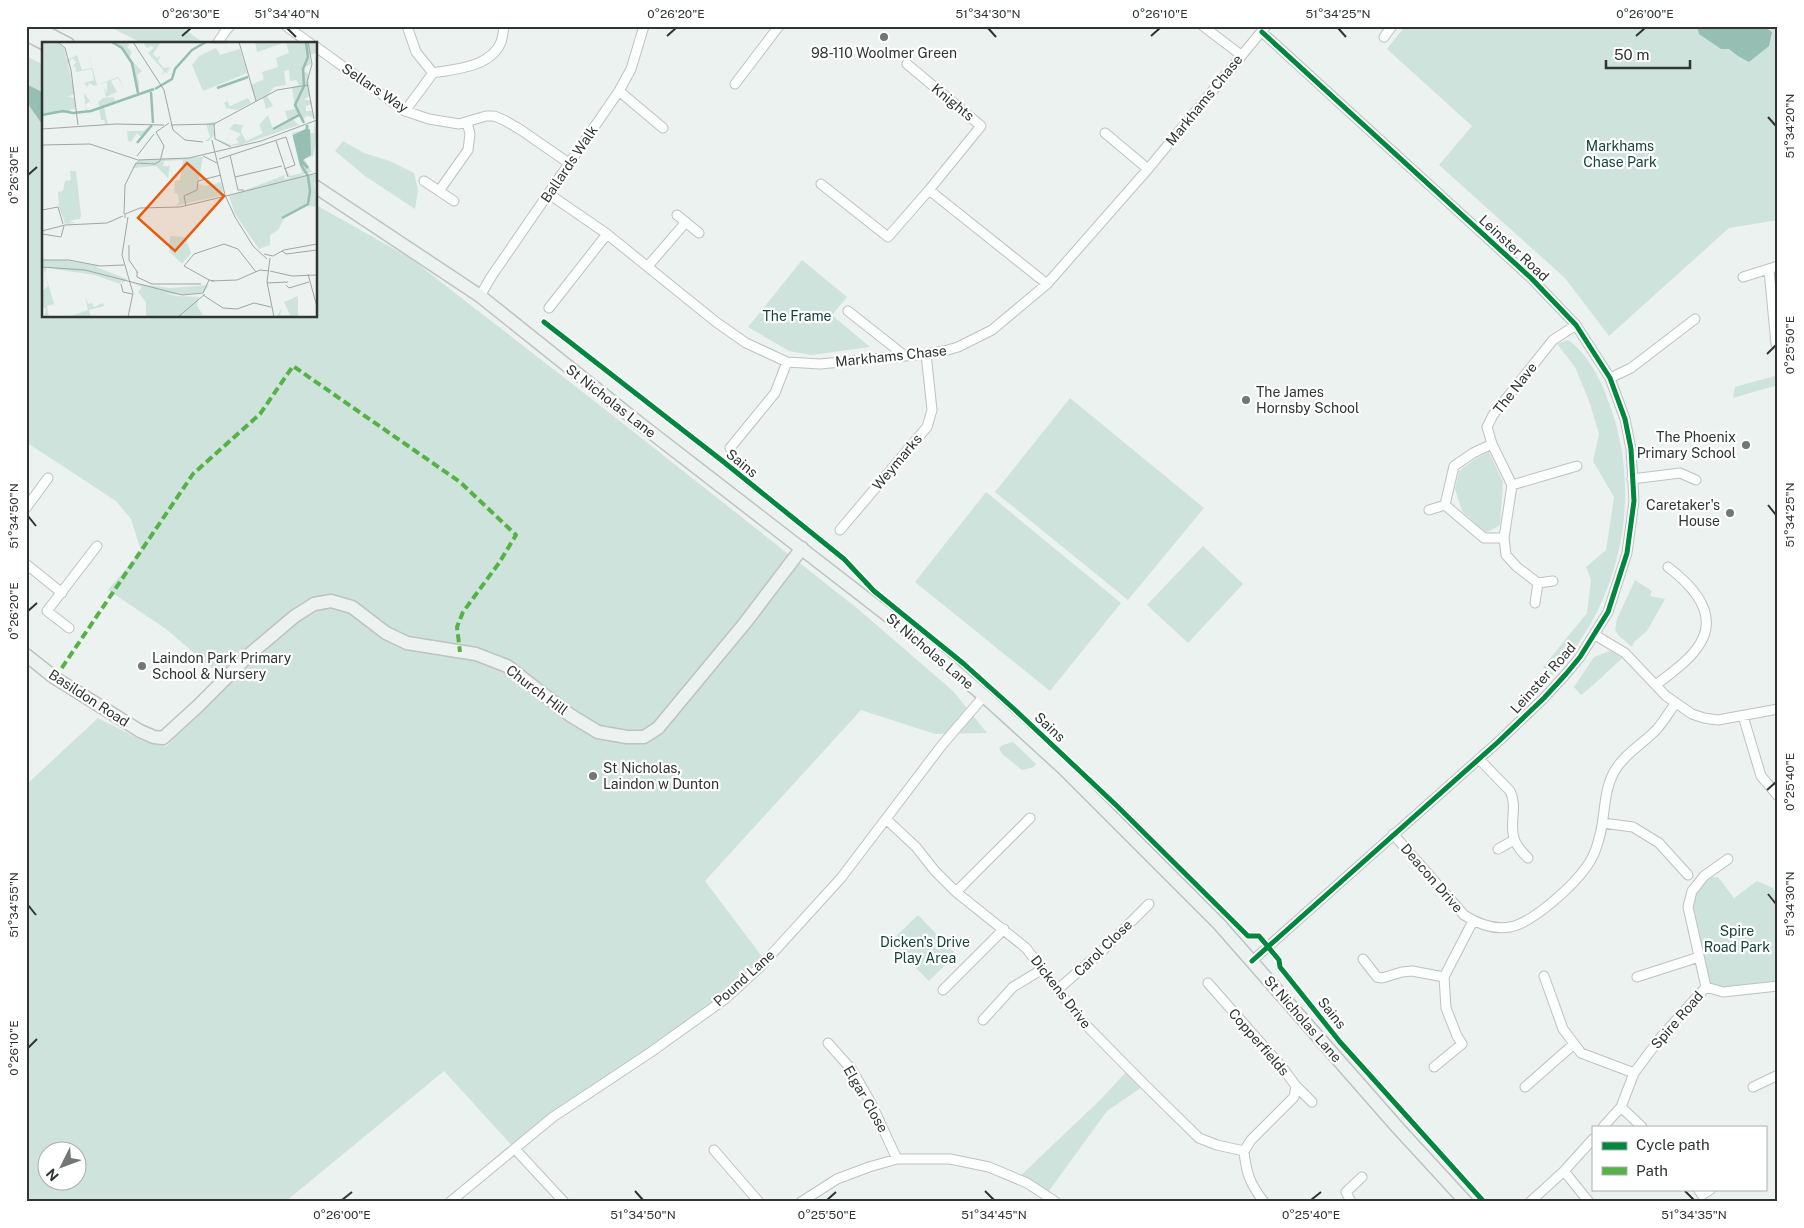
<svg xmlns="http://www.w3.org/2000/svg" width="1804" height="1228" viewBox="0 0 1804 1228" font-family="'Public Sans',sans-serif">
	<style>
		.green { fill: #cee3dc; fill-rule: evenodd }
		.water { fill: #96beb2 }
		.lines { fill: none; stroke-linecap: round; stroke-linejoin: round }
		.street-casing { stroke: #bec2c1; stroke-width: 11 }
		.secondary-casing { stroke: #bec2c1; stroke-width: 15 }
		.street { stroke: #fcfdfd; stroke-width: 9 }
		.secondary { stroke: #ecf2f0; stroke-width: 12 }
		.quiet { stroke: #56b246; stroke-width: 4; stroke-dasharray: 8 4; stroke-linecap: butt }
		.cycleway-casing { stroke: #fff; stroke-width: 8 }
		.cycleway { stroke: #00873e; stroke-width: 5 }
		.ticks { fill: none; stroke: #303433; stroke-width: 2 }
		.poi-dot { fill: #727675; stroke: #fff; stroke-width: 2 }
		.labels { text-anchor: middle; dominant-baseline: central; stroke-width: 4.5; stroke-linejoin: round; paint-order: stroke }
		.poi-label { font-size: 14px; fill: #303433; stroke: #fff; text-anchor: start }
		.street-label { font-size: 14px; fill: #303433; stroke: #fff }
		.park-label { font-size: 14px; fill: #154539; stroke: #fff }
		.inset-river { fill: none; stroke: #96beb2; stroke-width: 2.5 }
		.inset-road { fill: none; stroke: #a1a6a4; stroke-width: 1 }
		.view { fill: #e8590c; fill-opacity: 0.15; stroke: #e8590c; stroke-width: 2.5 }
		.inset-edge { fill: none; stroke: #303433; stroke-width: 2.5 }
		.neatline { fill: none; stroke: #303433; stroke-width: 2 }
		.ticks-label { font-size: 12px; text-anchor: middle; fill: #303433 }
	</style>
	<rect width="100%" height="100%" fill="#ecf2f0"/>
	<path class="green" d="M108 26H180L205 44H144Z
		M1405 26H1778V220L1729 228 1609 336 1565 278 1439 165 1472 126 1387 49Z
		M26 56 44 65V316H316V205L410 258 611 414 858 609 953 691 987 733 935 734 861 710 705 881 764 959 725 999 515 1149 444 1071 285 1202H26V785L98 718 143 741 167 746 220 675 166 629 108 590 141 551 131 519 116 501 26 442ZM48 1150H78V1180H48Z
		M343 141 364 153 390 161 414 173 418 190 415 209 365 176 335 151Z
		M802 260 847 297 832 315 870 347 811 355 789 351 748 327Z
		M1568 340C1588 354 1601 380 1609 403 1644 495 1621 605 1552 675L1543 667 1587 613 1591 580 1586 567 1606 550 1614 497 1593 461 1599 434 1589 401 1575 367 1557 344Z
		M1778 375V385L1733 398 1735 387Z
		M1070 398 1204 508 1128 600 995 492Z
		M1489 452 1503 482 1500 525 1486 533 1462 511 1455 489 1459 471 1475 459Z
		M986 492 1121 603 1050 691 915 582Z
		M1203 546 1243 584 1188 643 1147 605Z
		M1635 580 1652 591 1650 596 1665 599 1647 631 1634 642 1632 647 1619 636 1615 630 1617 619Z
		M1610 651 1623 658C1608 670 1596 684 1581 695L1574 687 1594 657Z
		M1013 742 1036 764 1034 767 1022 770 1002 754 999 748 1003 745Z
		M1712 877H1718L1734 898 1757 881 1773 888 1778 896V986L1723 992 1706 987 1688 907 1703 878Z
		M918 915 956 954 929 981 890 942Z
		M1129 1069 1145 1085 1107 1111 1046 1195 1017 1179 1099 1101Z"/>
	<path class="water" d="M1697 26H1763L1772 32 1769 46 1749 62 1738 56 1729 49H1721L1699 34Z
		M26 84 44 93V127L26 101Z"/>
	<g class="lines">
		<g class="street-casing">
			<path id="street" d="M286 26 311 44
				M407 26 416 52 433 73
				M1203 26 1241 55
				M1384 37 1392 26
				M217 44 226 30 230 26
				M316 47 405 111 429 119 459 124 486 116H494L504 120 521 130 570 164
				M735 84 779 26
				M619 91 663 128
				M405 111 433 73C456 69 491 67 501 42 503 37 503 31 504 26
				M1105 133 1148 169
				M424 181 454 201
				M821 184 888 237 929 190 981 126 907 64
				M929 190 1047 284
				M439 191 468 150 470 134 467 122
				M549 194 607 234 716 322 746 343 787 362 820 364 926 354 944 351 958 347 992 330 1047 284 1148 169 1266 26
				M677 215 699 233
				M648 266 686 222
				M1769 270 1776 344 1778 345
				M1743 277 1778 266
				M480 296 491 277 619 91 631 69 644 26
				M549 308 607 234
				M848 311 905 356
				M1610 378 1631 368 1695 319
				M1492 444 1473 453 1454 466 1445 505 1484 538H1504
				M730 448 775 393 787 362
				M1632 479 1680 473 1696 480
				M1512 485 1577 466
				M26 508 48 478
				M1429 510 1445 505
				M840 530 927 427 932 410 926 354
				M26 564 62 593
				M1553 581 1538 583 1517 567 1506 555 1504 538 1512 485 1492 444 1487 427 1493 415 1553 340 1576 325
				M1535 603 1538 583
				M69 628 47 611 97 546
				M1595 635 1625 653 1666 696 1692 714 1704 718 1718 720 1778 709
				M1656 685C1672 672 1694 658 1703 638 1716 609 1689 583 1668 567
				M1743 716 1761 776 1778 796
				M1479 759 1510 791C1518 807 1509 822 1514 838 1516 846 1522 852 1528 858
				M886 819 916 847 935 871 956 892 1026 948 1080 1019 1145 1085 1199 1138 1217 1145 1244 1151
				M1603 823 1633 827 1659 843 1688 875
				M1393 834 1464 915C1478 924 1493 930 1510 927 1533 923 1574 885 1587 866 1592 859 1596 850 1598 842 1606 819 1602 794 1614 772 1624 754 1643 744 1657 729 1664 721 1669 712 1675 704
				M1498 849 1514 840
				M956 892 1030 818
				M1363 959 1377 977 1382 978 1402 972 1412 971 1444 977
				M1252 961 1498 742 1544 698 1566 674 1580 657 1608 612 1627 553 1634 501 1631 449 1625 419 1610 378 1576 325 1531 278 1262 32
				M1544 976 1563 1029 1581 1053 1634 1073
				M1637 977 1699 957
				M1208 983 1282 1067 1296 1086 1294 1097 1251 1140 1244 1151C1246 1173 1250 1184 1264 1202
				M1706 987 1723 992 1778 986
				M943 990 1004 929
				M1057 990 1101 952 1149 904
				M983 1020 1013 987 1041 970
				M828 1043 852 1070 871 1103 897 1159
				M1434 1067 1462 1044 1457 1036 1446 1008 1444 977 1473 921
				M1296 1086 1312 1102
				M1525 1087 1574 1044
				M1753 1087 1778 1075
				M1621 1107 1642 1127
				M1603 1127 1621 1107 1634 1073 1661 1037 1706 987 1688 907 1692 891 1697 885 1704 876 1728 859
				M515 1149 564 1202
				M714 1150 759 1202
				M1564 1171 1589 1202
				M1698 1189 1702 1195 1711 1189
				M450 1202 553 1117 651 1052 725 999 760 967 841 878 942 745 984 696
				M801 1202 837 1179 869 1167 897 1159H950L989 1167 1027 1183 1056 1202
				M1351 1202 1346 1192 1362 1177
				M1530 1202 1564 1171 1593 1139"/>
		</g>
		<g class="secondary-casing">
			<path id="secondary" d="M33 26 68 44
				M26 34 45 44
				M316 187 480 296 639 423 917 638 984 696 1063 768 1219 924 1398 1128 1466 1202
				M26 655 55 678 140 731 154 737 163 738 198 706 250 654 295 616 314 604 331 601 352 607 386 633 407 643 476 654 507 666 570 715 598 732 627 737H644L658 728 745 623 802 548"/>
		</g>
		<use href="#street" class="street"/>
		<use href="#secondary" class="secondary"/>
		<path class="quiet" d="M55 678 193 474 260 414 293 366 460 482 516 535 499 563 463 612 457 627 460 652"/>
		<g class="cycleway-casing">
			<path id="cycleway" d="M544 322 720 459 844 559 874 591 964 664 1014 709 1117 806 1248 936H1259L1279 960 1280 967 1340 1042 1484 1202
				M1252 961 1498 742 1544 698 1566 674 1580 657 1608 612 1627 553 1634 501 1631 449 1625 419 1610 378 1576 325 1531 278 1262 32"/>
		</g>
		<use href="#cycleway" class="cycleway"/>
	</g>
	<path class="ticks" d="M287 28 296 37M988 28 996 37M1338 28 1346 37M182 36 191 28M667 36 676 28M1151 36 1160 28M1636 36 1645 28M1768 117 1776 126M28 175 37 167M1767 354 1776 345M1768 505 1776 515M28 516 36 526M28 611 37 603M1767 790 1776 782M1768 894 1776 904M28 905 36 915M28 1048 37 1039M635 1191 643 1200M985 1191 994 1200M1685 1191 1694 1200M342 1200 352 1192M827 1200 836 1192M1311 1200 1321 1192"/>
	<g class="poi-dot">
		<circle cx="884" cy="37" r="5"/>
		<circle cx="1246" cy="400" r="5"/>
		<circle cx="1746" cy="445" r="5"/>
		<circle cx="1730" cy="513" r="5"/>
		<circle cx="142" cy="666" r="5"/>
		<circle cx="593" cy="776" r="5"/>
	</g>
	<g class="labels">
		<g class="poi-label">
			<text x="884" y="53" text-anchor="middle">98-110 Woolmer Green</text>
			<text x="1256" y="392">The James<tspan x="1256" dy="16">Hornsby School</tspan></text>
			<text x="1736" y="437" text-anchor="end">The Phoenix<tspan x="1736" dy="16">Primary School</tspan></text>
			<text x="1720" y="505" text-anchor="end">Caretaker's<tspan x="1720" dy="16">House</tspan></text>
			<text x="152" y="658">Laindon Park Primary<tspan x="152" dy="16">School &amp; Nursery</tspan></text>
			<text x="603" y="768">St Nicholas,<tspan x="603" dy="16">Laindon w Dunton</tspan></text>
		</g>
		<g class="street-label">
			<text transform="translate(375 88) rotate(34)">Sellars Way</text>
			<text transform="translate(1204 100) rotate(-51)">Markhams Chase</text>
			<text transform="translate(953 102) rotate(39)">Knights</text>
			<text transform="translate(569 164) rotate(-56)">Ballards Walk</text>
			<text transform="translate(1514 248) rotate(43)">Leinster Road</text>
			<text transform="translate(891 356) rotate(-6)">Markhams Chase</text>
			<text transform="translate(1515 388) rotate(-52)">The Nave</text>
			<text transform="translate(611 401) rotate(38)">St Nicholas Lane</text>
			<text transform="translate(897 462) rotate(-50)">Weymarks</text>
			<text transform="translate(742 463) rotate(39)">Sains</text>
			<text transform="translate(930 651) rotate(40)">St Nicholas Lane</text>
			<text transform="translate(1543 678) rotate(-48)">Leinster Road</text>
			<text transform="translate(537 690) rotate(37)">Church Hill</text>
			<text transform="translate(89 698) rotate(33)">Basildon Road</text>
			<text transform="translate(1050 727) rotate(43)">Sains</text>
			<text transform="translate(1432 878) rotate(49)">Deacon Drive</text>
			<text transform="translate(1103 948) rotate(-44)">Carol Close</text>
			<text transform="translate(744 978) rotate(-42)">Pound Lane</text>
			<text transform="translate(1061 992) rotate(52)">Dickens Drive</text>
			<text transform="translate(1332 1013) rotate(51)">Sains</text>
			<text transform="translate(1303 1019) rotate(49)">St Nicholas Lane</text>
			<text transform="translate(1677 1020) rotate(-49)">Spire Road</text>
			<text transform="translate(1259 1042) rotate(49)">Copperfields</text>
			<text transform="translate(866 1099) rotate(60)">Elgar Close</text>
		</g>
		<g class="park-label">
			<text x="1620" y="146">Markhams<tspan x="1620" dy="16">Chase Park</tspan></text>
			<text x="797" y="316">The Frame</text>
			<text x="1737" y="931">Spire<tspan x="1737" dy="16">Road Park</tspan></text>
			<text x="925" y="942">Dicken's Drive<tspan x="925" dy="16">Play Area</tspan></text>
		</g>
	</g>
	<g transform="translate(42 42)">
		<rect width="275" height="275" fill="#ecf2f0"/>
		<path d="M0 0H16L22 6 25 18 35 13 40 28 50 26 46 10 55 43 76 35 77 36 83 48 76 36 69 39 75 50 64 55 62 45 65 51V40L52 44 47 41 46 45 42 41 52 38 50 27 34 30 33 24 30 25 34 20 30 16 26 22 33 52 25 55 33 56V67H29L28 70 0 73ZM69 0H85L87 3 85 5 90 10 87 16 100 29 95 33 97 39V49L113 46 97 49 90 21 81 6ZM101 0H119L111 12 115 16 119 13 116 19 122 26 129 25 124 29 130 26 125 30 127 32 123 30 119 33 122 29 106 11 112 6 109 4 105 6ZM213 0H244L215 10ZM244 0H275V11L267 13 269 22 263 25 262 30 266 31 268 53 262 58H269L270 62 264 64V69H270L271 75 264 74 260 79 257 74 251 78 257 83 199 103 185 104 174 96 172 93 167 99H163L168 95 164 82 171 80H175L171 85 174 96 189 103 197 101 194 97 199 92 187 87 192 82 201 83 199 90 204 99 221 91 217 83 226 73 231 87 246 79 243 69 253 67 250 45 257 43 254 38 248 39 247 28 242 29 244 43 232 45 225 54 231 64 224 67 221 56 224 54 214 59 209 43 222 37 220 30 236 25 234 16 247 11ZM174 6 178 13 198 7 205 31 161 49 150 23 157 14ZM42 51 48 59 43 63 46 69 58 65 56 60 61 56 72 55 73 60 95 51 88 55 62 65 66 82H63L62 78H59L57 67 44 69ZM206 56 209 61 195 68 184 66 182 61 185 59 188 64ZM272 80 275 93 271 114 262 117 270 130 258 133H275V145L272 138 275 165 266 164 242 176 236 188 228 193V203L217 207 193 172 187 154 243 133 242 137 248 136 244 133V127L248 134 260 131 250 91 262 88 266 82 268 91H272ZM111 82 95 102 99 95 95 91 89 100 86 99 85 89H101ZM161 115 156 142 164 144 179 140 182 153 133 164 137 161 136 152 132 151 133 139 138 138 141 118 122 119 121 124H128L126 136 114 124 90 126 96 118ZM28 129H34L39 173 38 177 27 179 34 181 23 182 21 177 24 176H21L17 166 16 150 21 149 23 139 29 138ZM128 194 143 195 149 211 140 222 127 209ZM0 218H22L57 224 54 225 85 237 80 242V239L78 242 53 233 5 226 3 231 12 262 5 264 7 275H2L4 267 0 264V249L6 244ZM89 241 128 246 167 243 162 250 140 253 121 251 135 254 157 255 155 264 161 273H166L104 275V260L96 250 100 245ZM43 254 46 262 50 261 52 265 61 261 62 264 47 268 49 275H26L46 268ZM256 254V275H234L240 266 238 273H248L242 260Z" fill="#cee3dc"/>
		<path d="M268 87 269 113 261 118 267 125 265 127 259 121 253 94Z" fill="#96beb2"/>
		<path class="inset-river" d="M70 0 80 6 90 21 96 51M170 0H186M175 46 206 35M113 47 130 37 133 27 150 8 164 0M109 50 111 81M0 73 21 69 31 71 49 69 112 47M262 81 253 63 262 44 261 27 266 15 264 0M231 87 257 73M95 101 110 83M240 176 266 162 268 149 266 134 259 123 252 94 265 88V83"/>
		<path class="inset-road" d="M16 0 23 6 29 28 36 83M91 0 122 48 131 88 143 98 161 100M197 0 214 59M266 0 270 22 265 40 272 77M172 82 173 97M129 83 172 82 235 48 266 43M0 87 74 82 122 83M114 90 127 81M173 97 189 105M170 98 183 153 193 175 211 204 225 217M234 99 246 135M0 103 48 102 96 118 147 116 219 99 275 78M188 113 196 148H202M95 114 112 92M161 114 175 121M177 117 244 95 253 123 242 127M94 121 113 122 118 119 122 104 114 90M193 135 240 124M184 154 275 131M144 164 142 154 155 148 156 139 179 133M16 165 21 182M0 168 16 165M82 172 83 143 94 121M86 175 80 213 91 251 86 275M83 176V172L98 166 138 165 184 154M0 189 23 183 65 181 81 174M0 192 19 195 22 184M87 203V218L96 231M240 209 244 212 275 208M222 212 231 214 242 208 275 202M228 216 225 240 232 275M0 218H27L58 224 82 223M0 225 43 228 140 253 161 251 167 238 172 239M228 229 250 234 275 233M95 230V235L110 242H159M266 232 275 265M167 238 142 224 152 212 182 202 196 207 214 230M169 239 195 238 218 228 227 229M225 241 246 240M79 242 81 250 90 252M244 243 247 246 267 240M161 253 181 266 195 267 212 261 229 265M136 275 163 252"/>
		<path class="view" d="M145 121 182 154 133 209 96 176Z"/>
		<rect width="275" height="275" class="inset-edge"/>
	</g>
	<rect width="1804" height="1228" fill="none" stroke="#ffffff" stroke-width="55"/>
	<rect x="1592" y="1126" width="175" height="65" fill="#ffffff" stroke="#acaead"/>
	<rect x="1602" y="1142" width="25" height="8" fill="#00873e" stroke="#acaead"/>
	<text x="1636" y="1150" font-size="15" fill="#303433">Cycle path</text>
	<rect x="1602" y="1167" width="25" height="8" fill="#56b246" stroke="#acaead"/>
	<text x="1636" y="1176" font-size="15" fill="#303433">Path</text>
	<g transform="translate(62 1166) rotate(228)"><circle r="24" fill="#ffffff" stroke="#acaead"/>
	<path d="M0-4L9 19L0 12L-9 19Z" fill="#727675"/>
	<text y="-8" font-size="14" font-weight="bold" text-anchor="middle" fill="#303433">N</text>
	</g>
	<path d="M1606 60v8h84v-8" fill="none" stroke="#303433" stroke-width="2.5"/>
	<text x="1614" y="60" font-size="15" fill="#303433" stroke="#ffffff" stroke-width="4" paint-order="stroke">50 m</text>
	<rect x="28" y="28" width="1748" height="1172" class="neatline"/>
	<g class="ticks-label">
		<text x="191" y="18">0°26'30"E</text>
		<text x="287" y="18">51°34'40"N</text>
		<text x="676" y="18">0°26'20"E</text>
		<text x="988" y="18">51°34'30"N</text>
		<text x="1160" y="18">0°26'10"E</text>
		<text x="1338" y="18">51°34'25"N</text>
		<text x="1645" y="18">0°26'00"E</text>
		<text transform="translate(1790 126) rotate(-90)" y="4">51°34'20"N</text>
		<text transform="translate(14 175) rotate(-90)" y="4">0°26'30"E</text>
		<text transform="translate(1790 345) rotate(-90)" y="4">0°25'50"E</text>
		<text transform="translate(1790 515) rotate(-90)" y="4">51°34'25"N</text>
		<text transform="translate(14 516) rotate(-90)" y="4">51°34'50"N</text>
		<text transform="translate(14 611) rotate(-90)" y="4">0°26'20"E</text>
		<text transform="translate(1790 782) rotate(-90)" y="4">0°25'40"E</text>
		<text transform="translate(1790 904) rotate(-90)" y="4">51°34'30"N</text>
		<text transform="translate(14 905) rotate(-90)" y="4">51°34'55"N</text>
		<text transform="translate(14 1048) rotate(-90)" y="4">0°26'10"E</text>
		<text x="342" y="1219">0°26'00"E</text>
		<text x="643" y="1219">51°34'50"N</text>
		<text x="827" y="1219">0°25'50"E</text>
		<text x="994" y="1219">51°34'45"N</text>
		<text x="1311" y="1219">0°25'40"E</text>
		<text x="1694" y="1219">51°34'35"N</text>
	</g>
</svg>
